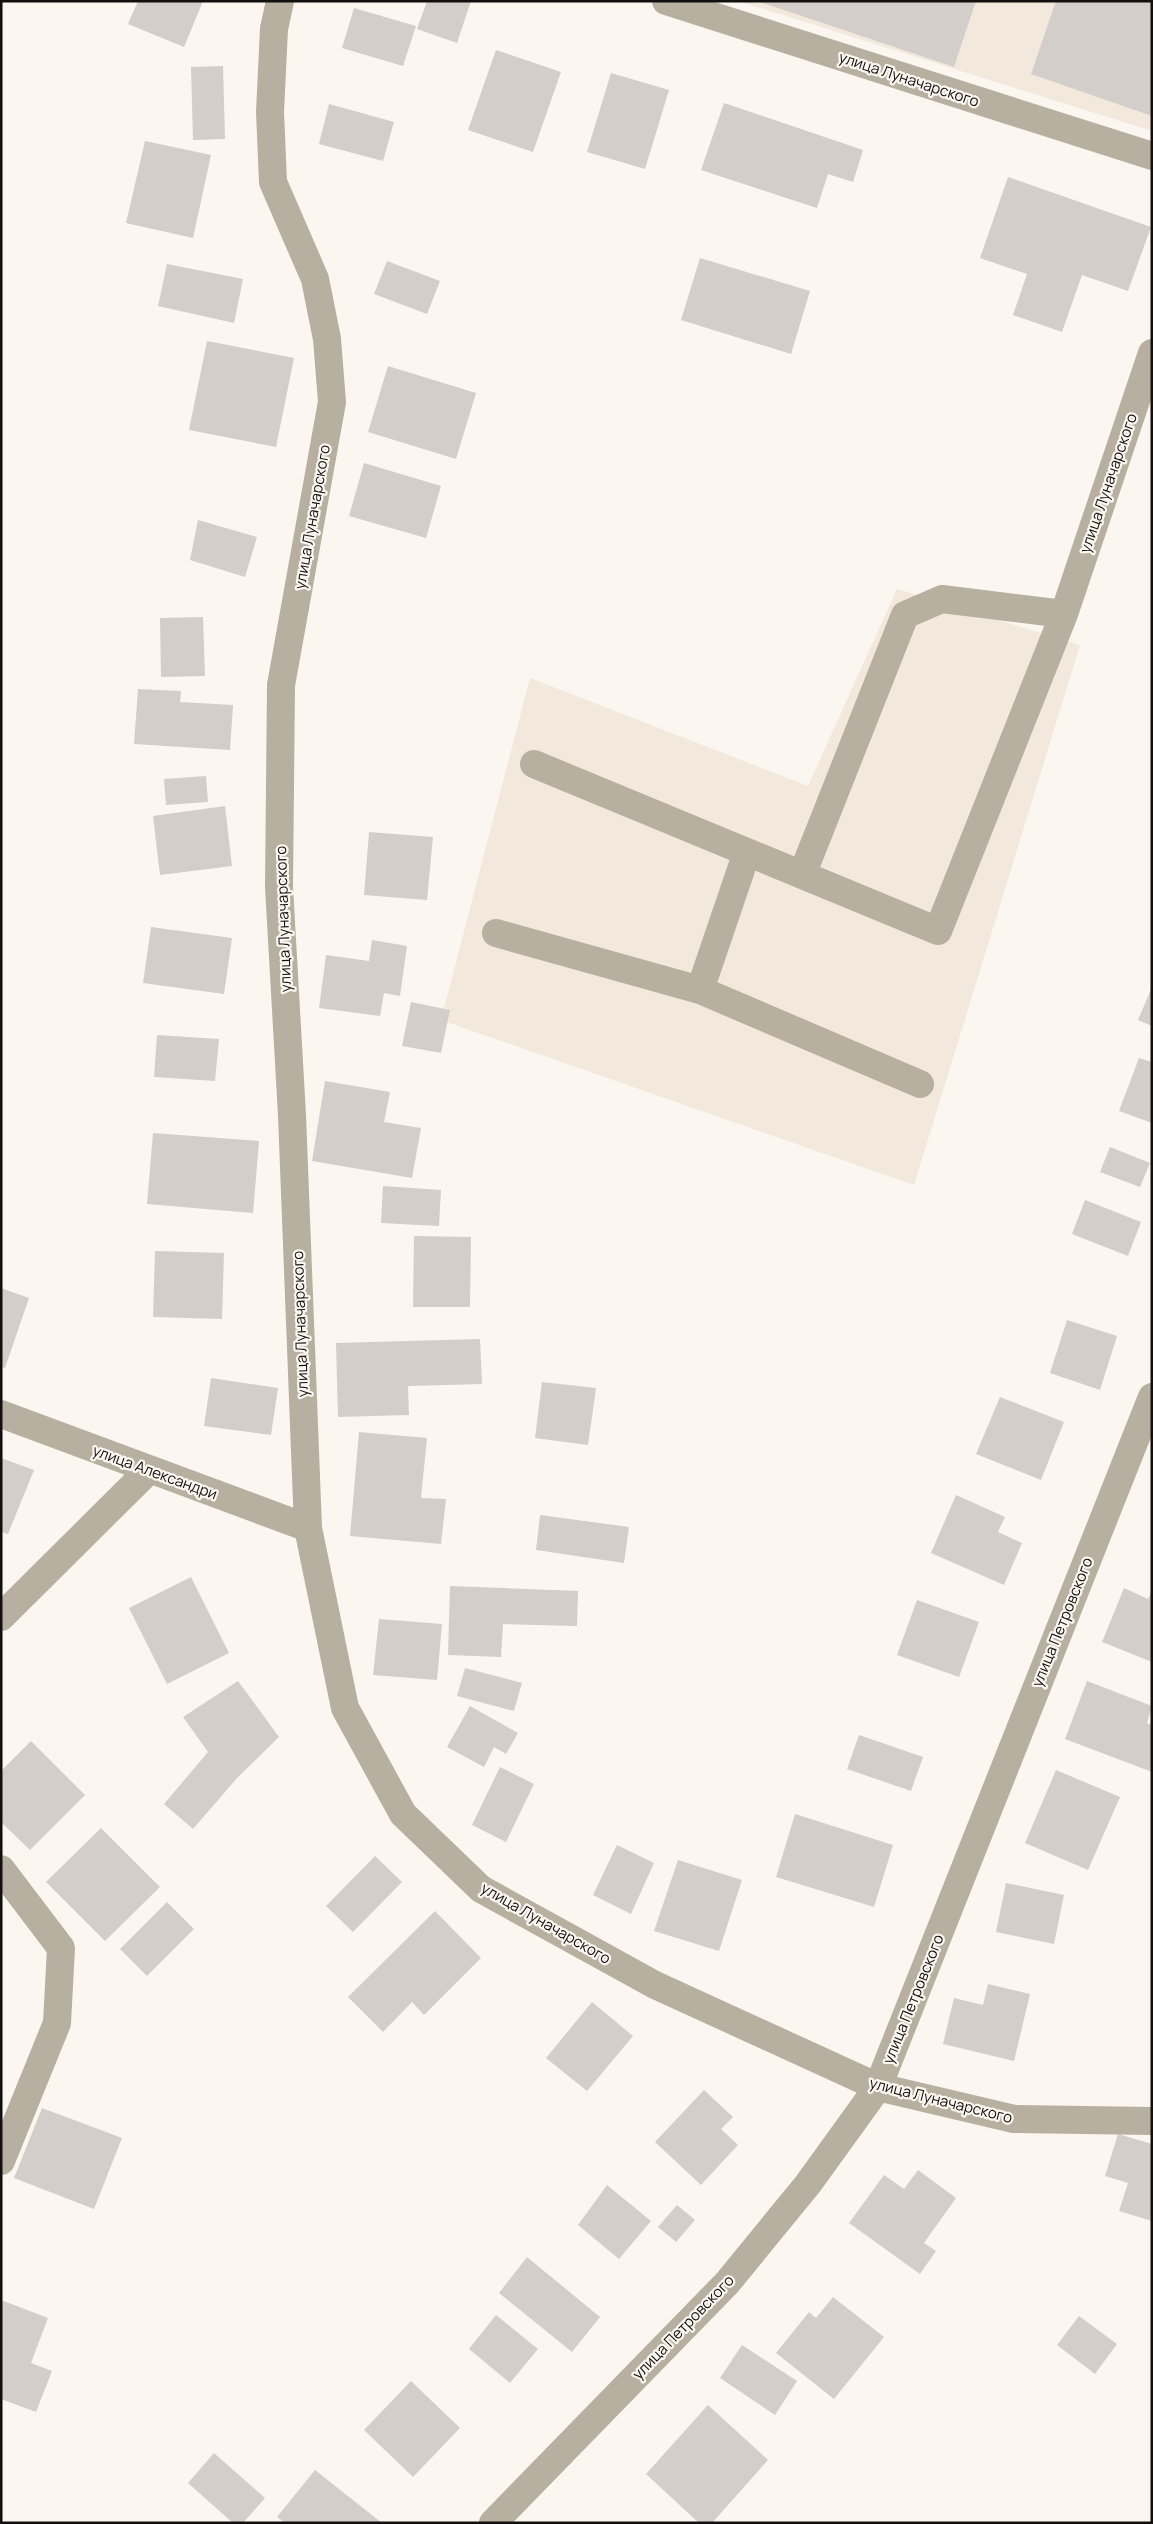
<svg xmlns="http://www.w3.org/2000/svg" width="1153" height="2524" viewBox="0 0 1153 2524" font-family="Manrope,sans-serif">
	<style>
		.built { fill: #f2e8dc }
		.building { fill: #d3cec9 }
		.lines { fill: none; stroke-linecap: round; stroke-linejoin: round }
		.minor { stroke: #b7afa0; stroke-width: 28 }
		.labels { text-anchor: middle; dominant-baseline: central; stroke-width: 4.5; stroke-linejoin: round; paint-order: stroke }
		.street-label { font-size: 15px; fill: #12100e; stroke: #fbf6f0 }
	</style>
	<rect width="100%" height="100%" fill="#fbf6f0"/>
	<path class="built" d="M738 1H1152V131Z
		M897 589 1080 645 914 1185 441 1020 530 678 808 786Z"/>
	<path class="building" d="M138 1H203L184 47 128 24Z
		M427 1H471L457 43 417 29Z
		M757 1H976L954 67Z
		M1056 1H1152V116L1031 74Z
		M354 8 416 26 403 66 342 48Z
		M496 50 561 72 533 152 468 130Z
		M223 66 225 139 193 140 191 67Z
		M611 73 669 90 645 169 587 152Z
		M724 103 863 150 853 182 828 174 817 208 701 170Z
		M329 104 394 122 383 161 319 144Z
		M145 141 211 155 193 238 126 223Z
		M1008 177 1151 227 1128 291 1082 275 1062 332 1013 315 1027 274 980 258Z
		M700 258 810 291 791 354 681 320Z
		M387 261 440 281 427 314 374 294Z
		M167 264 243 279 234 323 158 306Z
		M207 341 294 358 276 447 189 430Z
		M388 366 476 393 456 459 368 432Z
		M364 463 441 486 426 538 349 516Z
		M198 520 257 537 245 577 190 560Z
		M203 617 205 676 161 677 160 618Z
		M138 689 181 691 180 702 233 705 230 750 134 744Z
		M206 776 208 802 166 805 164 779Z
		M225 806 232 866 160 875 153 816Z
		M369 832 433 837 427 900 364 895Z
		M151 927 232 938 224 994 143 983Z
		M372 940 407 946 400 996 384 993 380 1016 319 1008 326 955 369 961Z
		M1152 987V1026L1138 1020Z
		M411 1002 450 1010 441 1053 402 1046Z
		M157 1035 219 1039 215 1081 154 1077Z
		M1139 1058 1152 1062V1123L1119 1111Z
		M325 1081 390 1092 384 1122 421 1128 412 1178 312 1161Z
		M153 1133 259 1141 253 1213 147 1204Z
		M1110 1147 1150 1163 1140 1187 1100 1172Z
		M383 1186 441 1190 439 1226 381 1223Z
		M1085 1200 1141 1222 1128 1256 1072 1234Z
		M414 1236 471 1237 470 1307H413Z
		M155 1251 224 1253 222 1319 153 1317Z
		M1 1288 29 1298 5 1368 1 1367Z
		M1067 1320 1117 1336 1100 1390 1050 1373Z
		M480 1339 482 1384 408 1386 409 1415 338 1417 336 1343Z
		M211 1378 278 1388 271 1435 204 1426Z
		M542 1382 596 1388 588 1445 535 1438Z
		M1000 1397 1064 1422 1041 1480 976 1454Z
		M359 1432 427 1438 421 1498 446 1499 441 1544 350 1536Z
		M1 1458 34 1470 8 1534 1 1532Z
		M956 1495 1005 1517 998 1532 1022 1543 1004 1585 931 1553Z
		M540 1515 629 1527 624 1563 536 1550Z
		M191 1577 229 1653 167 1684 129 1608Z
		M450 1586 578 1591 577 1626 503 1624 501 1657 448 1655Z
		M1124 1588 1148 1599 1152 1590V1662L1102 1642Z
		M917 1600 979 1622 959 1677 897 1655Z
		M379 1619 442 1624 437 1680 373 1675Z
		M465 1668 522 1683 514 1711 457 1696Z
		M238 1681 279 1737 238 1777 193 1829 164 1804 208 1752 183 1717Z
		M1087 1681 1152 1706 1147 1723 1152 1725V1772L1065 1739Z
		M470 1706 518 1733 506 1754 494 1747 484 1767 447 1747Z
		M859 1735 923 1757 911 1791 847 1769Z
		M31 1741 85 1795 30 1850 1 1822V1771Z
		M500 1767 534 1784 506 1842 472 1825Z
		M1056 1770 1120 1797 1088 1870 1025 1843Z
		M795 1814 893 1845 874 1907 776 1877Z
		M101 1828 160 1887 105 1941 46 1882Z
		M617 1845 654 1863 631 1914 593 1895Z
		M375 1856 402 1882 353 1932 326 1906Z
		M678 1860 742 1880 719 1951 654 1931Z
		M1006 1883 1064 1895 1054 1944 996 1932Z
		M167 1902 194 1929 147 1976 120 1949Z
		M435 1911 481 1958 424 2015 412 2002 383 2032 348 1997Z
		M988 1984 1030 1994 1014 2061 943 2044 954 1998 983 2005Z
		M592 2002 633 2036 587 2091 546 2058Z
		M704 2090 733 2117 721 2129 738 2145 701 2185 655 2142Z
		M42 2108 122 2138 94 2209 14 2178Z
		M1118 2134 1152 2144V2221L1119 2211 1128 2183 1105 2176Z
		M918 2170 956 2198 924 2243 936 2251 920 2274 849 2223 884 2175 904 2189Z
		M607 2185 651 2221 619 2259 578 2225Z
		M677 2205 695 2220 676 2242 658 2227Z
		M527 2257 600 2317 572 2352 499 2293Z
		M833 2297 884 2337 834 2399 776 2353 809 2312 816 2318Z
		M1 2300 48 2318 31 2363 52 2371 36 2412 1 2399Z
		M496 2315 538 2349 510 2383 469 2349Z
		M1079 2316 1117 2344 1095 2374 1057 2345Z
		M742 2345 797 2381 775 2415 720 2378Z
		M411 2381 460 2428 413 2477 364 2430Z
		M708 2405 768 2460 712 2523H699L646 2474Z
		M214 2453 265 2498 243 2523H233L188 2483Z
		M315 2470 382 2523H285L277 2517Z"/>
	<g class="lines">
		<path class="minor" d="M280 1 274 29 270 112 273 182 315 279 327 339 332 402 281 685 279 887 292 1115 308 1528 345 1708 403 1814 481 1889 655 1985 878 2087 1014 2119 1152 2121
			M666 1 1152 156
			M534 764 938 931 1064 614 1152 353
			M747 852 700 990 920 1084
			M802 875 905 615 942 599 1064 614
			M496 933 700 990
			M1 1414 308 1528
			M1 1617 149 1470
			M1 1869 61 1948 57 2023 1 2161
			M493 2523 727 2283 808 2184 878 2087 1152 1397"/>
	</g>
	<g class="labels">
		<g class="street-label">
			<text transform="translate(909 79) rotate(18)">улица Луначарского</text>
			<text transform="translate(1108 483) rotate(-71)">улица Луначарского</text>
			<text transform="translate(312 517) rotate(-80)">улица Луначарского</text>
			<text transform="translate(283 919) rotate(-92)">улица Луначарского</text>
			<text transform="translate(300 1324) rotate(-92)">улица Луначарского</text>
			<text transform="translate(155 1472) rotate(20)">улица Александри</text>
			<text transform="translate(1062 1622) rotate(-68)">улица Петровского</text>
			<text transform="translate(546 1923) rotate(30)">улица Луначарского</text>
			<text transform="translate(913 1999) rotate(-68)">улица Петровского</text>
			<text transform="translate(941 2100) rotate(14)">улица Луначарского</text>
			<text transform="translate(683 2327) rotate(-46)">улица Петровского</text>
		</g>
	</g>
	<rect width="1153" height="2524" fill="none" stroke="#12100e" stroke-width="5"/>
</svg>
